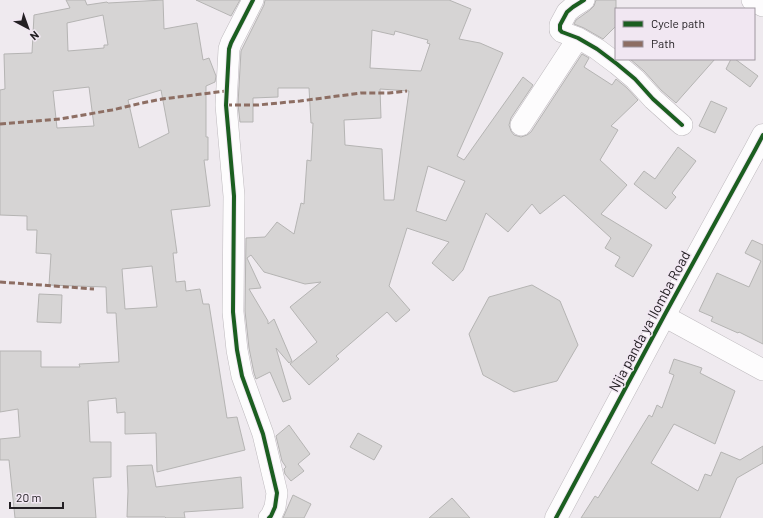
<svg xmlns="http://www.w3.org/2000/svg" width="763" height="518" viewBox="0 0 763 518" font-family="Barlow,sans-serif">
	<style>
		.building { fill: #d6d4d4; stroke: #b5b4b3; fill-rule: evenodd }
		.lines { fill: none; stroke-linecap: round; stroke-linejoin: round }
		.minor-casing { stroke: #bebabe; stroke-width: 22 }
		.tertiary-casing { stroke: #bebabe; stroke-width: 23 }
		.minor { stroke: #fdfcfd; stroke-width: 21 }
		.tertiary { stroke: #fdfcfd; stroke-width: 22 }
		.quiet { stroke: #8d6e63; stroke-width: 3; stroke-dasharray: 6 3; stroke-linecap: butt }
		.cycleway-casing { stroke: #f1e7f2; stroke-width: 6 }
		.cycleway { stroke: #1b5e20; stroke-width: 4 }
		.labels { text-anchor: middle; dominant-baseline: central; stroke-width: 3; stroke-linejoin: round; paint-order: stroke }
		.street-label { font-size: 14px; fill: #242024; stroke: #f1e7f2 }
	</style>
	<rect width="100%" height="100%" fill="#efeaef"/>
	<path class="building" d="M66 0H85L87 5 107 2 108 3 163 0 164 29 197 23 203 60 209 58 216 76 215 82 206 86V137H208V160H204L210 206 171 210 177 253H173L176 282 185 281 186 291 200 289 203 304H209L227 418 237 417 245 450 157 472 156 433 125 434V412L117 413 116 398 88 401 90 442H111V477L93 478 96 518H15L9 460H0V439L20 437 18 409 0 412V351H41V367H80L79 364 119 362 116 313H107L106 287 49 285 51 254 36 253 37 230H27V216L0 215V90L5 89 4 54 32 53 34 15 70 8ZM103 15 108 45H104V48L68 51 67 23ZM89 87 94 126 57 128 53 91ZM161 90 169 133 139 148 128 100ZM152 266 157 307 125 309 122 269Z
		M196 0H240L231 16Z
		M265 0H449L471 9 459 39 480 43 503 53 457 156 464 160 523 77 533 85 511 118 509 125 511 131 514 135 521 137 527 135 531 132 582 54 589 58 584 67 612 85 616 79 627 88 638 100 611 126 618 130 600 160 627 185 601 214 652 245 633 277 615 266 620 257 605 248 611 238 564 195 540 214 532 204 508 232 486 213 463 270 453 281 432 263 449 242 407 228 389 286 410 310 396 322 387 312 336 356 339 359 309 385 290 364 317 342 290 307 321 282 305 284 264 272 251 255 247 258 261 288 249 289 268 321V324L274 319 292 361 289 363 276 348 291 399 283 402 270 372 256 379 254 373 249 348 245 311 246 238 265 237 277 222 294 234 301 203 304 204 307 160 311 161 313 123H311L309 88H278V97L253 98V122H240L238 104 241 51 264 5ZM372 30 394 35 395 31 428 40 427 43 430 44 421 71 370 68ZM380 89 409 91 394 200H384L382 149 345 145 344 120 381 118ZM428 166 465 181 446 221 416 211Z
		M596 0H616V26L603 39 584 28 574 24 576 20 590 10 594 6Z
		M630 59H715L676 103 661 90 644 71Z
		M731 59H735L758 76 750 87 726 69Z
		M711 101 727 108 715 133 699 126Z
		M678 147 696 161 672 193 676 197 666 209 634 184 644 171 655 179Z
		M752 240 763 245V344L739 332 738 333 711 321 713 317 699 311 717 273 749 287 761 261 745 253Z
		M532 285 560 301 578 345 557 381 514 392 483 375 469 334 489 297Z
		M39 294 62 295 61 323 37 322Z
		M674 359 702 368 700 373 735 391 715 444 674 424 651 463 698 491 705 474 711 476 721 452 740 460 763 446V463L737 478 720 518H581L595 496 598 498 649 415 652 417 657 405 662 408 674 375 669 373Z
		M289 425 310 454 298 464 304 471 291 481 285 474 284 469 286 467 282 461 276 436Z
		M358 433 382 446 374 460 350 447Z
		M152 465 156 487 241 477 243 508 184 512 185 518H166L165 517H127L128 491 127 466Z
		M293 495 311 504 304 518H283Z
		M452 498 470 518H429Z"/>
	<g class="lines">
		<g class="minor-casing">
			<path id="minor" d="M253 0 231 43 229 49 226 105 234 196 233 312 237 350 242 376 263 434 277 493 275 507 271 516 269 518
				M584 0 573 7 567 12 560 25V30L562 32 578 38 597 49 617 64 635 79 653 99 682 125
				M752 0 763 6
				M521 125 578 38
				M664 316 763 370"/>
		</g>
		<g class="tertiary-casing">
			<path id="tertiary" d="M556 518 664 316 755 150 763 135"/>
		</g>
		<use href="#minor" class="minor"/>
		<use href="#tertiary" class="tertiary"/>
		<path class="quiet" d="M226 105H258L300 101 361 93H389L407 91
			M0 124 60 119 112 110 142 103 162 99 226 91
			M0 282 94 289"/>
		<g class="cycleway-casing">
			<path id="cycleway" d="M253 0 231 43 229 49 226 105 234 196 233 312 237 350 242 376 263 434 277 493 275 507 271 516 269 518
				M584 0 573 7 567 12 560 25V30L562 32 578 38 597 49 617 64 635 79 653 99 682 125
				M556 518 664 316 755 150 763 135"/>
		</g>
		<use href="#cycleway" class="cycleway"/>
	</g>
	<g class="labels">
		<g class="street-label">
			<text transform="translate(649 321) rotate(-62)">Njia panda ya Ilomba Road</text>
		</g>
	</g>
	<rect x="615" y="8" width="140" height="52" fill="#f1e7f2" stroke="#9f97a0"/>
	<rect x="623" y="21" width="20" height="6" fill="#1b5e20" stroke="#9f97a0"/>
	<text x="651" y="28" font-size="12" fill="#242024">Cycle path</text>
	<rect x="623" y="41" width="20" height="6" fill="#8d6e63" stroke="#9f97a0"/>
	<text x="651" y="48" font-size="12" fill="#242024">Path</text>
	<g transform="translate(28 28) rotate(139)" stroke="#f1e7f2" stroke-width="3" paint-order="stroke">
	<path d="M0-3L7 15L0 10L-7 15Z" fill="#242024"/>
	<text y="-6" font-size="11" font-weight="bold" text-anchor="middle" fill="#242024">N</text>
	</g>
	<path d="M10 502v6h53v-6" fill="none" stroke="#242024" stroke-width="2"/>
	<text x="16" y="502" font-size="12" fill="#242024" stroke="#f1e7f2" stroke-width="3" paint-order="stroke">20 m</text>
</svg>
